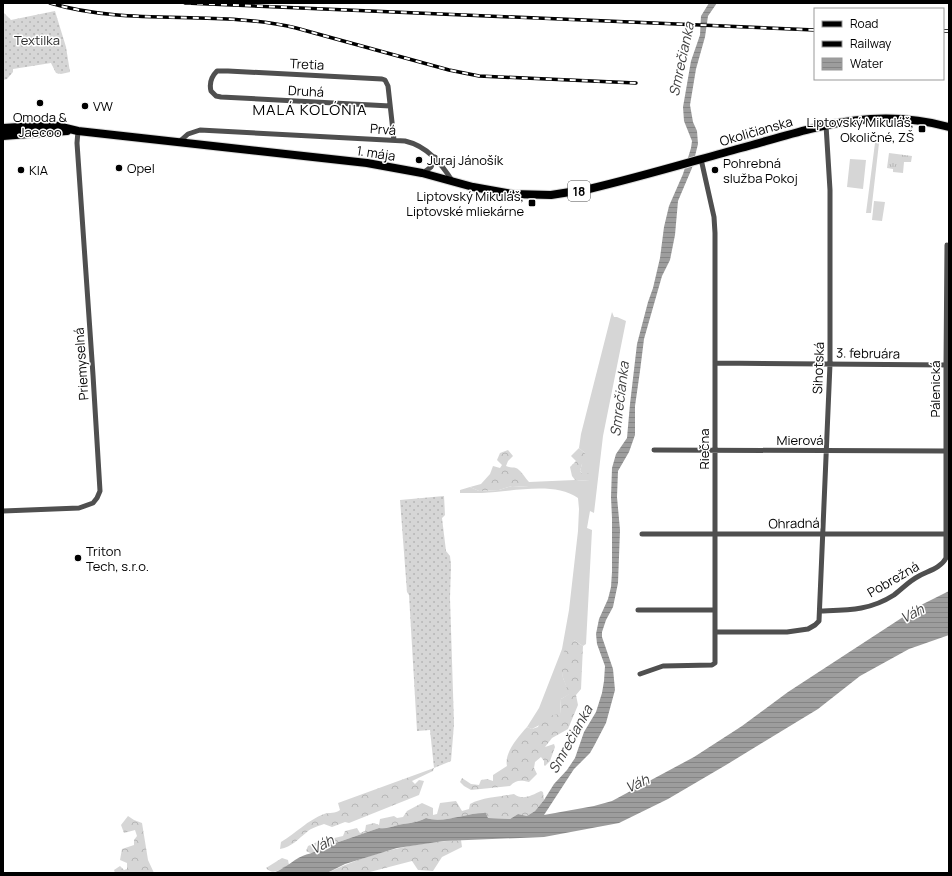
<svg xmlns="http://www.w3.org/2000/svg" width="952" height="876" viewBox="0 0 952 876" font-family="Manrope,sans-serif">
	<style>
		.grass { fill: #d6d6d6 }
		.forest { fill: url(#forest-crowns) }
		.park { fill: url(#park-tufts) }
		.garden { fill: url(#garden-dots) }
		.water { fill: url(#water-rules) }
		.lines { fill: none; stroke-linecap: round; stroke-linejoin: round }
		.primary-casing { stroke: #dbdbdb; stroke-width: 10 }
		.street { stroke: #4f4f4f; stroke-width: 5 }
		.primary { stroke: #000; stroke-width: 8 }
		.rail-casing { stroke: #000; stroke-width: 3.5 }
		.rail { stroke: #fff; stroke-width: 2; stroke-dasharray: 6; stroke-linecap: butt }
		.poi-dot { fill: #000; stroke: #fff; stroke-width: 1.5 }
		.labels { text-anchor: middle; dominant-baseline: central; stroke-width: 3; stroke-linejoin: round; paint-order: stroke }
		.shield { fill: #fff; stroke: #4c4c4c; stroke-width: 1 }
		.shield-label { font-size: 12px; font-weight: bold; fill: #000 }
		.park-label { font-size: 13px; fill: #2d2d2d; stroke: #fff }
		.street-label { font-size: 13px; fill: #000; stroke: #fff }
		.poi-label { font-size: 13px; fill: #000; stroke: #fff; text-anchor: start }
		.water-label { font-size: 14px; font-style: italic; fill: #3e3e3e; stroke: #fff }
		.quarter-label { font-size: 15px; letter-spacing: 1px; fill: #000; stroke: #fff }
	</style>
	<defs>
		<pattern id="forest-crowns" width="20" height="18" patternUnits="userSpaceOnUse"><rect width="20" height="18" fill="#d6d6d6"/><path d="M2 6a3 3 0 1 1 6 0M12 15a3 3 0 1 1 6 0" fill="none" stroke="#b6b6b6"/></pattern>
		<pattern id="park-tufts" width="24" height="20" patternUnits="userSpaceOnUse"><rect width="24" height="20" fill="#d6d6d6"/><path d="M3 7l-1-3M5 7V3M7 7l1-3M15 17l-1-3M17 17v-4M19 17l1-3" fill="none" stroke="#b6b6b6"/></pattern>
		<pattern id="garden-dots" width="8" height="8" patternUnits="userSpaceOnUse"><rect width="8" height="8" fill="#d6d6d6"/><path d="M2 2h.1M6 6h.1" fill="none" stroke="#b6b6b6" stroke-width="1.8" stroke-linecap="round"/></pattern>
		<pattern id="water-rules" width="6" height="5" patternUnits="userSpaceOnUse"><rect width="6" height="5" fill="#9d9d9d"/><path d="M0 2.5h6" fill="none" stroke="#858585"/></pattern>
	</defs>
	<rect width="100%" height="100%" fill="#fff"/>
	<path class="grass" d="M875 143H879L871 213H866Z
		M850 159 866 160 863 189 847 187Z
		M874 201 885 202 882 221 872 220Z
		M612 312 614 317H617L626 321 603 436 594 513 590 511 587 528 592 530 586 644 583 646 574 640 567 666H562L563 678 570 694 561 699 560 714 532 729 527 727 539 708 562 649 569 610 578 531 579 509 578 498C554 481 511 492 482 493 475 493 468 493 460 493V490L470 487 479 491 499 490 512 486 528 487 529 482 575 480 590 481 580 471 585 453 579 448 581 434Z"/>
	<path class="forest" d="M579 448 585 453 586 461 582 464 580 471 583 474 592 473 593 476 590 481 575 480 572 476 570 467 576 461 571 456Z
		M508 450 513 456 508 461 506 466C510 468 513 467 516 468 520 469 526 479 529 482V487L512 486 499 490 479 491 470 487 481 484 490 474 493 466 500 468 502 465 497 460 500 453Z
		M569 640H574L583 646 581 689 576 695 578 705 568 729 552 738 545 747 554 744 555 747 550 761 545 766 544 765V761L541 757 535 762 534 768 537 774 529 782C520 780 516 780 510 786L471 790 464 786 460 782 462 778 471 784 479 785 481 780 487 779 493 781V775L507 766C504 753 518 737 527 727L532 729 538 727 542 717 560 714 561 699 569 694 563 678 561 666H567L563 654Z
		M434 768 433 771 412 781 415 784 419 780 424 781 419 795 349 823 345 822 332 827 324 824C319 826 311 828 307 832 298 839 292 847 280 849L281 842C296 833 308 820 324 814 330 812 335 814 340 810L338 803Z
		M541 791 543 792 544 800 535 811 527 816 518 814 510 819 488 818 486 813C467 812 444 824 426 818 416 823 408 823 398 825 391 827 386 829 379 828L327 846 320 851 312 854 306 851 308 846 317 842 343 836 345 831 357 828 360 833 365 831 366 825 374 823 379 825 380 819 394 816 397 818 403 817 407 811 422 803 433 808V815L437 814 440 803 456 801 462 811 469 809 470 804C483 797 500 797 514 794 523 801 532 795 541 791Z
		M128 816 134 820 142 823 148 860 154 873H115L114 870 120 866 124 870 127 869V863L120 860 122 849 134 845V840L137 836 135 830 124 833 121 825Z
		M461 840 462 847 442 857 433 871 418 870 412 861 366 873H327C368 853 415 842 461 840Z
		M282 858 288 860 289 865C281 869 273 876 266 868Z"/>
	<path class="park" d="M889 153 912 156 911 162H904L903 173 893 172V169L887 168Z"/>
	<path class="garden" d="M55 11 66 47 70 72 61 74 56 73 51 63 13 69V72L7 79 3 80V12L11 20Z
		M444 496 445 515 442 518 446 551 450 556 451 565 450 598 454 724 451 761 434 768 430 730 417 731 409 595 407 592 400 500Z"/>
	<path class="water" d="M709 3H717L708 16 705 37 696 69 690 105 693 122 697 131 698 144 692 168 678 201 675 235 670 260 662 276 644 339 640 371 635 406V435L629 452 618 471 617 497 620 530 618 583 613 607 606 620 602 632V637L613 669 615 690 606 723 594 746 590 753 574 769 544 815 594 806 612 801 694 757 742 726 788 692 923 604 949 591V635L909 649 860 676 818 709 726 765 668 799 619 823 544 837 444 841 397 848 345 864 327 873H273C281 870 288 865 295 860 305 853 315 854 327 846L379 828C386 829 391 827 398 825 408 823 416 823 426 818 444 824 467 812 486 813L488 818 510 819 518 814 527 816 535 811 544 800 554 784 567 770 575 758 584 732 596 712 602 693 604 681 605 666 597 644 596 634 599 619 608 599 611 587 612 572V518L611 497 612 468 616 454 627 438 630 404 637 344 648 302 653 288 660 258 664 227 669 206 683 174 691 148 692 141 684 121 683 107 691 61 700 35 701 16Z"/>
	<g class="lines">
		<g class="primary-casing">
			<path id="primary" d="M3 128 53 125 78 131 367 163 422 173 473 187 512 194 551 195 589 189C640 177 690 162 741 148 814 128 872 106 949 127
				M3 136 67 131"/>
		</g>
		<path class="street" d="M390 106 221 97 216 96 211 91C209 83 211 77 217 71H228L382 79 385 80 388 86 394 140
			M179 142 188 134 200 130 405 141C427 146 441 163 453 182
			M423 173 431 167 435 157
			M715 363 948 365
			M654 450 946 451
			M3 511 79 508 93 503 97 498 100 491 93 375 77 143 78 131
			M642 534H946
			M638 610H715
			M820 611C847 610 869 611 894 595 902 589 909 581 919 576 928 571 941 568 946 558V365L947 245
			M715 632H787L808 629 815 625 819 621 830 364V190L826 125
			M640 674 663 666 712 665 715 663V233L714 217 701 159"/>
		<use href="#primary" class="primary"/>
		<g class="rail-casing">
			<path id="rail" d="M50 3C130 27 215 9 296 28L449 70 479 76 636 83
				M185 3 815 30
				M943 31H949"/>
		</g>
		<use href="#rail" class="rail"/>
	</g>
	<g class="poi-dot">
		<circle cx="40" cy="103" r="4"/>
		<circle cx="85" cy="106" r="4"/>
		<rect x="918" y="125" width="8" height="8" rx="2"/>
		<circle cx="419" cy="160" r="4"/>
		<circle cx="119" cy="168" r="4"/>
		<circle cx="21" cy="170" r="4"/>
		<circle cx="715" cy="170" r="4"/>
		<rect x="528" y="199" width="8" height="8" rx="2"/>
		<circle cx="78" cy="558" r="4"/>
	</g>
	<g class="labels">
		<rect class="shield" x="568" y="181" width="22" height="20" rx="3"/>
		<g class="shield-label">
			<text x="579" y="191">18</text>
		</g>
		<g class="park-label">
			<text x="37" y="40">Textilka</text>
		</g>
		<g class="street-label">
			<text transform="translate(307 64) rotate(3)">Tretia</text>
			<text transform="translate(306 91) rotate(3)">Druhá</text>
			<text transform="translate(383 129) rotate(4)">Prvá</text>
			<text transform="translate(756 131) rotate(-16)">Okoličianska</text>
			<text transform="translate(376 153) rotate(9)">1. mája</text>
			<text transform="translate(868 353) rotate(1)">3. februára</text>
			<text transform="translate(81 364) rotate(-94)">Priemyselná</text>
			<text transform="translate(818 368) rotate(-88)">Sihotská</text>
			<text transform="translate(935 389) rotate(-90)">Pálenická</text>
			<text x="800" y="440">Mierová</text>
			<text transform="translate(704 449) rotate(-90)">Riečna</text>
			<text transform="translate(794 523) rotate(-1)">Ohradná</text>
			<text transform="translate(893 579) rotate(-30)">Pobrežná</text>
		</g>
		<g class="poi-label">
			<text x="93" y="106">VW</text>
			<text x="40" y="117" text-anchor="middle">Omoda &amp;<tspan x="40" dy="15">Jaecoo</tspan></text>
			<text x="914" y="122" text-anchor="end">Liptovský Mikuláš,<tspan x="914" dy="15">Okoličné, ZŠ</tspan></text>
			<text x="427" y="160">Juraj Jánošík</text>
			<text x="723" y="163">Pohrebná<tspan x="723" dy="15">služba Pokoj</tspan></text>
			<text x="127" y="168">Opel</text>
			<text x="29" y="170">KIA</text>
			<text x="524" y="196" text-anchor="end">Liptovský Mikuláš,<tspan x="524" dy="15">Liptovské mliekárne</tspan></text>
			<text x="86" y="551">Triton<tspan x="86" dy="15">Tech, s.r.o.</tspan></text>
		</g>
		<g class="water-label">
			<text transform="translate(681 59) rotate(-78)">Smrečianka</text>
			<text transform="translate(619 399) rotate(-83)">Smrečianka</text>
			<text transform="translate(912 613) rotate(-28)">Váh</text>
			<text transform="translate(570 739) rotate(-61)">Smrečianka</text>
			<text transform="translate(637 783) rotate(-25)">Váh</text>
			<text transform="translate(322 844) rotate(-28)">Váh</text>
		</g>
		<g class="quarter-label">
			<text x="310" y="109">MALÁ KOLÓNIA</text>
		</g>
	</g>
	<rect width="952" height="876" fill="none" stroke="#000000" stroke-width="8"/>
	<rect x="814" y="8" width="130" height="72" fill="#ffffff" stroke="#999999"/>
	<rect x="822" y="21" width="20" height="6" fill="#000000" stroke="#999999"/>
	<text x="850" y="28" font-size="12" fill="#000000">Road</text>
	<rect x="822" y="41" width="20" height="6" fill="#000000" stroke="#999999"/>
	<text x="850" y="48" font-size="12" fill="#000000">Railway</text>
	<rect x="822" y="58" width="20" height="12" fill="url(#water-rules)" stroke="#999999"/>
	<text x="850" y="68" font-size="12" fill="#000000">Water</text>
</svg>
